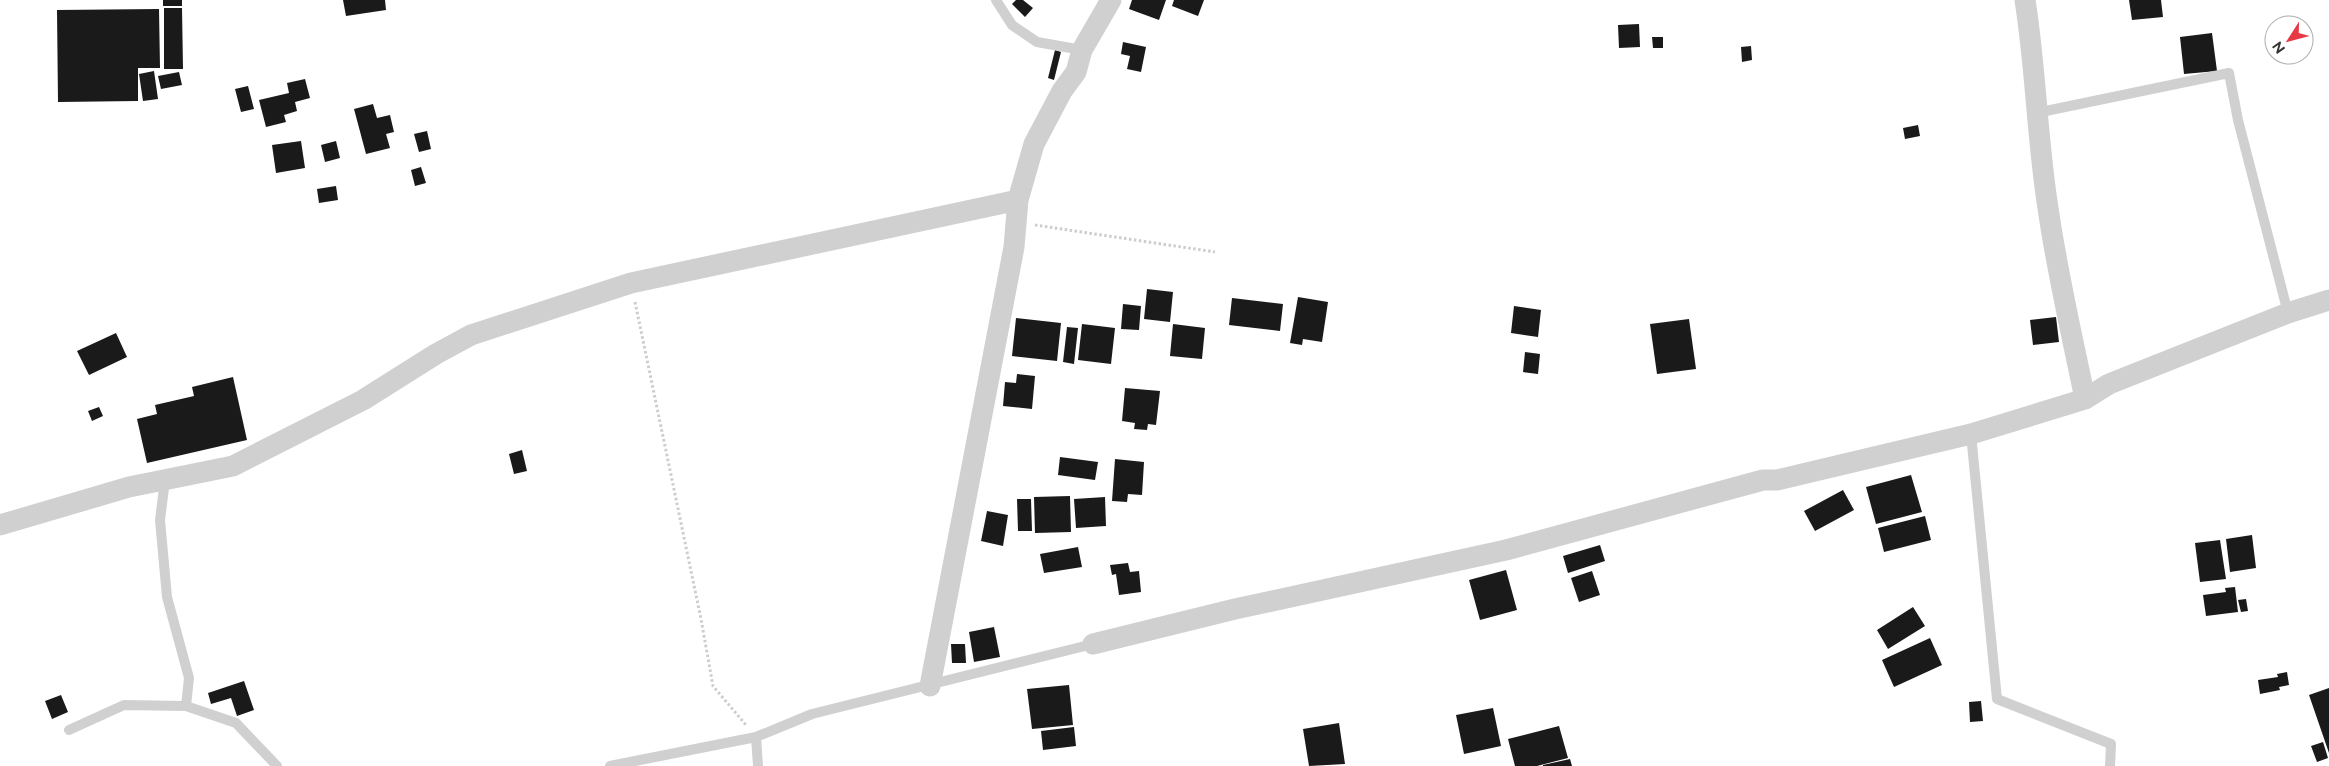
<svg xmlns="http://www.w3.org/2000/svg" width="2329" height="766" viewBox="0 0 2329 766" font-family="Raleway,sans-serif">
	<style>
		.building { fill: #1a1a1a }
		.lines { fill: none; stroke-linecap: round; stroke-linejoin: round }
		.path { stroke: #cdcdcd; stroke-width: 3; stroke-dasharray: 2.5 2.5; stroke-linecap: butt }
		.lane { stroke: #d0d0d0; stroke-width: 10 }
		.street { stroke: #d0d0d0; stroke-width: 21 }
	</style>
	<rect width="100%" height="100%" fill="#fff"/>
	<path class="building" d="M163 0H182V6H163Z
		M343 0H385L386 10 346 16Z
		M1016 0H1023L1033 8 1025 17 1012 4Z
		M1132 0H1166L1159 20 1129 9Z
		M1174 0H1204L1198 16 1172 6Z
		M2129 0H2161L2163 17 2132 20Z
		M164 8H182L183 69H164Z
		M159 9 160 68H138V101L58 102 57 10Z
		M1639 24 1640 47 1619 48 1618 25Z
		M2212 33 2217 71 2184 74 2180 37Z
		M1652 37H1663V48H1653Z
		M1123 42 1146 47 1141 72 1127 69 1130 56 1121 54Z
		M1751 46 1752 60 1742 62 1741 47Z
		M1055 50 1061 52 1054 80 1048 78Z
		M154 71 158 99 143 101 139 74Z
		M179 72 182 85 161 89 158 76Z
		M305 79 310 98 295 102 297 111 284 115 286 122 266 127 259 100 289 93 287 83Z
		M248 86 254 109 241 112 235 89Z
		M373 104 377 118 390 115 394 132 386 134 390 148 366 154 354 109Z
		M1918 125 1920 136 1905 139 1903 128Z
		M427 131 431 149 419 152 414 134Z
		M301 141 305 168 276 173 272 145Z
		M336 141 340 158 325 162 321 145Z
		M421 167 426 183 415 186 411 170Z
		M336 186 338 200 319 203 317 189Z
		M1147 289 1173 292 1170 322 1144 319Z
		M1298 297 1328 302 1322 342 1303 339 1302 345 1290 343Z
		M1232 298 1283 304 1280 331 1229 325Z
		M1123 304 1141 306 1139 330 1121 329Z
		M1514 306 1541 310 1538 337 1511 333Z
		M2056 317 2059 342 2033 345 2030 320Z
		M1016 318 1061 323 1057 361 1012 356Z
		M1689 319 1696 369 1657 374 1650 324Z
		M1082 324 1115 328 1111 364 1078 360Z
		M1173 324 1205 328 1202 359 1170 356Z
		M1067 327 1078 328 1074 364 1063 362Z
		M116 333 127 357 89 375 77 351Z
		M1525 352 1540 354 1538 374 1523 372Z
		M1017 374 1035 376 1032 409 1003 406 1005 382 1016 383Z
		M233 377 247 440 147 463 137 419 157 414 155 405 194 396 192 387Z
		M1125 388 1160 391 1156 425 1148 424 1147 430 1134 429 1135 423 1122 421Z
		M99 407 103 416 92 421 88 411Z
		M522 450 527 471 514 474 509 454Z
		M1060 457 1098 462 1095 480 1058 475Z
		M1115 459 1144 462 1142 495 1128 494 1127 502 1112 501Z
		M1911 475 1922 512 1876 524 1866 487Z
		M1843 490 1854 510 1815 531 1804 511Z
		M1070 496 1071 532 1035 533 1034 497Z
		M1105 497 1106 526 1076 528 1074 499Z
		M1017 499H1031L1032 531H1018Z
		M987 511 1008 515 1003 546 981 541Z
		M1925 516 1931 540 1884 552 1878 528Z
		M2252 535 2256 568 2230 572 2226 539Z
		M2220 540 2226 579 2200 582 2195 543Z
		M1600 545 1605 561 1568 573 1563 556Z
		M1078 547 1082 567 1044 573 1040 554Z
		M1128 563 1130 572 1139 571 1141 592 1119 595 1116 574 1112 575 1110 565Z
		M1506 570 1517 610 1480 620 1469 580Z
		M1592 571 1600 595 1579 602 1571 578Z
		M2235 587 2238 612 2206 616 2203 595 2226 592 2225 588Z
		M2246 599 2248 611 2241 612 2238 600Z
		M1913 607 1925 626 1888 649 1877 630Z
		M994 627 1000 657 974 662 969 632Z
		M1930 638 1942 665 1894 687 1882 660Z
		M951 644H965L966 663H952Z
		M2287 672 2289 685 2279 687 2280 690 2260 694 2258 680 2278 677 2277 674Z
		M244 681 254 710 237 716 231 698 211 704 208 693Z
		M1069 685 1073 725 1032 729 1027 689Z
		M2329 688V753L2309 695Z
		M61 695 68 712 52 719 45 701Z
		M1981 701 1983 721 1970 722 1969 702Z
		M1493 708 1501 746 1464 754 1456 715Z
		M1339 723 1345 764 1309 766 1303 729Z
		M1559 726 1568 758 1537 766H1515L1508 739Z
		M1074 727 1076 746 1043 750 1041 731Z
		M2323 742 2328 758 2317 762 2311 746Z
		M1570 759 1572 766H1543V765Z"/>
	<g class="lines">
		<path class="path" d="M1035 225 1215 252
			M635 302 701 619 713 686 746 725"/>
		<path class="lane" d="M996 0 1012 25 1037 42 1082 50
			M2036 113 2229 73 2238 120 2288 313
			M1971 434 1997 699 2111 744 2110 766
			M165 480 160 520 167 597 189 678 186 706
			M69 730 124 705 186 706 236 723 277 766
			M756 737 758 766
			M610 766 756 737 812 714 1093 644"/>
		<path class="street" d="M2025 0C2036 69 2037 139 2048 208 2057 272 2072 335 2085 399
			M0 525 129 487 233 466 363 400 436 354 471 335 631 283 1018 200
			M1093 644 1235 609 1506 550 1763 480H1777L1971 434 2085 399 2109 384 2288 313 2329 300
			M930 686 1014 247 1018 200 1034 144 1062 91 1076 72 1082 50 1111 0"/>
	</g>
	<g transform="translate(2289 40) rotate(234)"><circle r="24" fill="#ffffff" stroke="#adadad"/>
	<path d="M0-4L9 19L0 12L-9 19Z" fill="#e63946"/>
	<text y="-8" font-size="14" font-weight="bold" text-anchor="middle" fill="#333333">N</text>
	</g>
</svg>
